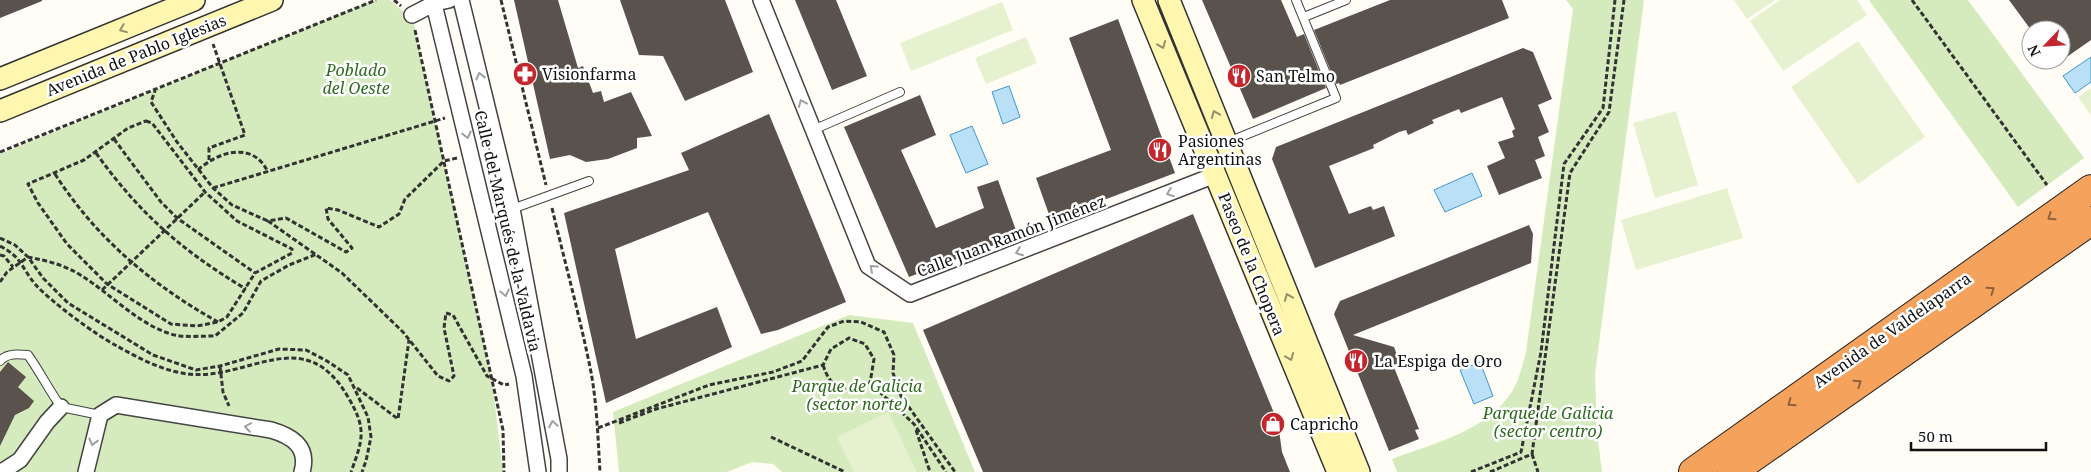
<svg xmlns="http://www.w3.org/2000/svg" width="2091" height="472" viewBox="0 0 2091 472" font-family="'Noto Serif',serif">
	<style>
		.green { fill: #d5ebbd }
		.pitch { fill: #e6f2cf }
		.water { fill: #b9e0f7; stroke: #3f96cf }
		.building { fill: #5a524d }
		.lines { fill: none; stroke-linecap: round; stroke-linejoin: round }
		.lane-casing { stroke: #444; stroke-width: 10 }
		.street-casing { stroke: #444; stroke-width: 18 }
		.secondary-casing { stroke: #333; stroke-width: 24 }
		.highway-casing { stroke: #222; stroke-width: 30 }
		.path { stroke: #333; stroke-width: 3; stroke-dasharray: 5 2.5; stroke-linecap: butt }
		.lane { stroke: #fff; stroke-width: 8 }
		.street { stroke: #fff; stroke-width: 15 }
		.secondary { stroke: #fff6b0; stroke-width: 21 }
		.highway { stroke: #f5a25d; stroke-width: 28 }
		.oneway { stroke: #948f68 }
		.oneway2 { stroke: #a0a0a0 }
		.oneway3 { stroke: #8e613b }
		.labels { text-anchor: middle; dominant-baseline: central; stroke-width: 5; stroke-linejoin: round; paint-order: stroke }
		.street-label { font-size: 16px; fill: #111; stroke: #fff }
		.park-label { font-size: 16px; font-style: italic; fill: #2f6b1f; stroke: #fff }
		.poi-label { font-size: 16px; fill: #111; stroke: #fff; text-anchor: start }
	</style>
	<rect width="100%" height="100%" fill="#fffdf5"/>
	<path class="green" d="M374 0H390L413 20 492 380 503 472H0V154Z
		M1566 0H1644L1595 374 1597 432 1602 472H1397L1392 459C1437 442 1496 429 1517 382 1521 372 1523 362 1526 352L1573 9Z
		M1869 0H1968L2084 158 2018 207Z
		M849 315 913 323 975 472H782L773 464 752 462 727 472H619L613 412Z"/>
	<path class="pitch" d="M1734 0H1775L1747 19Z
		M1780 0H1857L1867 15 1783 71 1750 21Z
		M1002 2 1013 30 911 71 900 43Z
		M1026 37 1037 63 986 84 975 58Z
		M1858 41 1925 137 1858 184 1791 87Z
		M2091 88V115L2078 97Z
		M1676 111 1698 185 1655 198 1633 123Z
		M1727 188 1743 238 1636 270 1621 220Z
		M888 412 917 472H854L837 437Z"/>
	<path class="water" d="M2091 57V82L2075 93 2063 76Z
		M1009 86 1020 117 1003 124 992 92Z
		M972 126 988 164 966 173 950 135Z
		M1472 173 1482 196 1445 212 1434 190Z
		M1480 362 1493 396 1474 404 1460 370Z"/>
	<path class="building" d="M0 0H42V1L0 18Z
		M514 0H558L578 68 583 66 593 93 601 91 604 102 631 92 652 136 637 138V148L608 159 586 162 570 155 550 159Z
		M620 0H725L753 72 685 101 663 56 639 55Z
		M795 0H836L867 76 832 90Z
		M1202 0H1281L1297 37 1304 34 1326 88 1253 119Z
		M1390 0H1502L1509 18 1340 85 1339 83 1336 84 1314 30Z
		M2009 0H2091V40L2061 61V30H2031Z
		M1118 19 1175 173 1051 220 1036 178 1111 150 1069 38Z
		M1523 48 1533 52 1552 99 1538 105 1549 132 1538 137 1545 156 1535 160 1542 178 1499 195 1487 166 1505 158 1498 142 1514 137 1512 131 1515 129 1502 97 1461 113 1459 109 1432 120 1434 123 1408 135 1406 130 1399 132 1373 145 1374 148 1329 166 1349 214 1371 206 1373 210 1384 206 1395 236 1315 268 1272 159 1276 147Z
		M920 95 936 135 901 150 936 228 984 208 977 187 998 180 1018 236 909 277 844 127Z
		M769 114 846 302 778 330 761 334 708 212 615 249 636 339 717 307 732 347 606 403 564 213 689 170 681 153Z
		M1193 214 1278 423 1282 452 1290 472H983L923 330Z
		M1529 225 1533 234 1531 263 1353 335 1394 347 1400 363 1393 365 1419 429 1415 430 1419 439 1389 451 1334 314 1340 301Z
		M8 362 26 377 18 387 34 401 29 408 15 415 0 446V372Z"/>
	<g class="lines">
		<g class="lane-casing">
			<path id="lane" d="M1304 17 1346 0
				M813 130 900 92
				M1228 142 1336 98 1296 0
				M512 209 589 181
				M0 361C7 353 18 354 28 355 40 372 49 390 61 407L100 415"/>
		</g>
		<g class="street-casing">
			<path id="street" d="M433 0 524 376 538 472
				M461 0 512 209 559 459V472
				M761 0 868 266 910 294 1215 175
				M412 15 435 3 449 0
				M0 471H3L20 460 47 422 61 407
				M86 472 100 415 116 405 271 430C292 436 309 447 302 472"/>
		</g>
		<g class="secondary-casing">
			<path id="secondary" d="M1143 0 1338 472
				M1169 0 1359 472
				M0 79 194 0
				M0 111 272 0"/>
		</g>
		<g class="highway-casing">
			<path id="highway" d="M1693 472 2091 189
				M1732 472 2091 221"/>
		</g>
		<path class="path" d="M394 0 401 6
			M501 0 546 185
			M1912 0 2047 185
			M415 30 503 430 504 472
			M156 88 151 102 177 142 213 188 232 205 268 221
			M146 121 152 123 205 192 237 221 292 249V253L255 273 227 317 218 322 197 326 171 324 107 284 67 244 38 203 28 184 84 160 128 128Z
			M114 139 161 202 177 218 255 273
			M0 152 376 0
			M96 153C139 213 182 251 246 289
			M457 158 444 161 405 199 399 214 379 227 338 210 326 208 328 219 352 248 346 252 286 218 268 221 342 273 403 332 438 376 449 381 454 376 444 328 446 313 453 315 487 376 504 385 509 384
			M209 160V148L245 135 213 44
			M198 170C219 151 253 141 268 172
			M55 174C96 238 152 285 218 322
			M213 188 445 118
			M552 208C565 263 580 317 591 372 597 405 598 439 600 472
			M0 238 15 245 28 257 43 278 68 303 153 355 196 370 220 366 279 349 306 350 327 361 348 375 368 417 371 437 366 461 362 472
			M0 246C22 257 21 267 35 284 50 301 97 336 117 346 138 358 163 371 188 374 249 381 304 321 348 397 367 429 363 439 351 472
			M0 255 4 256 13 267
			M0 282 7 272 28 257C48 261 65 265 82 276 111 294 145 331 180 336 191 337 203 336 215 336L243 313 261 281 289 265 317 254
			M102 290 205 192
			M823 365C830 386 837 388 858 391L870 383
			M220 366 223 392 229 406
			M357 388 398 419 409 340
			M619 423 656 409 823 365 831 349 849 338 865 344 874 359 870 383 914 424 946 472
			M598 428 709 385 773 372 802 361 828 327 844 321 861 322 884 332 894 355 893 373 901 396 955 472
			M916 430 930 472
			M771 437 845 472
			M1532 454 1538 472
			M1471 472 1521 452 1541 352 1564 164 1603 108 1615 0
			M1490 472 1532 454 1570 173 1609 112 1624 0"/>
		<use href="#lane" class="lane"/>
		<use href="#street" class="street"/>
		<use href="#secondary" class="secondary"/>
		<use href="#highway" class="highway"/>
	</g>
	<defs><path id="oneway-chevron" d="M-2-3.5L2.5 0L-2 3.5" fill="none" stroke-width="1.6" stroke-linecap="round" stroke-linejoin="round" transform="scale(1.25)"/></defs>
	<g class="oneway">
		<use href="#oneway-chevron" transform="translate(123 29) rotate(158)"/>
		<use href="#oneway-chevron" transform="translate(1162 45) rotate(68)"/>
		<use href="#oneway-chevron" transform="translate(1215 114) rotate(-112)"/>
		<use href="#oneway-chevron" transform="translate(1288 297) rotate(-112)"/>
		<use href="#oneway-chevron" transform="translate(1290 357) rotate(68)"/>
	</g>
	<g class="oneway2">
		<use href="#oneway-chevron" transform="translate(480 76) rotate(-104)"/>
		<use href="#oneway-chevron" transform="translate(802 103) rotate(-113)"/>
		<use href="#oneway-chevron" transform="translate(467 135) rotate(76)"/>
		<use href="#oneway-chevron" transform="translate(1170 193) rotate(159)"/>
		<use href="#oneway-chevron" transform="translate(1019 252) rotate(159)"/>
		<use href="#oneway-chevron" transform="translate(873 268) rotate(-138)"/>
		<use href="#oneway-chevron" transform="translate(505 293) rotate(77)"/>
		<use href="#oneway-chevron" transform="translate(553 424) rotate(-100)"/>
		<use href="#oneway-chevron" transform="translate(248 427) rotate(-172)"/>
		<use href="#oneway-chevron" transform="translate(93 442) rotate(104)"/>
	</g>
	<g class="oneway3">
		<use href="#oneway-chevron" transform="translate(2051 217) rotate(145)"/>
		<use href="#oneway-chevron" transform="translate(1991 290) rotate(-35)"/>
		<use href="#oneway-chevron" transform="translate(1858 383) rotate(-35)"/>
		<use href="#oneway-chevron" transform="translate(1791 403) rotate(145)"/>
	</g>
	<defs>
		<g id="pharmacy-disc" transform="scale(1.25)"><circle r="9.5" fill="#c4262e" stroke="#fff"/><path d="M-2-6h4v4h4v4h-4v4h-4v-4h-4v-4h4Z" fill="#fff"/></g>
		<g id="restaurant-disc" transform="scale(1.25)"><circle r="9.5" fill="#c4262e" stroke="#fff"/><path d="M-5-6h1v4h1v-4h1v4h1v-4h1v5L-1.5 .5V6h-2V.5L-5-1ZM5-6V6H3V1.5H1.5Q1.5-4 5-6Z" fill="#fff"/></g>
		<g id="shop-disc" transform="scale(1.25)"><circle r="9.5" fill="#c4262e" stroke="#fff"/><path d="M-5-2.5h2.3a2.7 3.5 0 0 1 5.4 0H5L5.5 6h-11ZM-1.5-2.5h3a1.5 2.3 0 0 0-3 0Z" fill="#fff"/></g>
	</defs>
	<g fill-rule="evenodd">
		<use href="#pharmacy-disc" x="525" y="74"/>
		<use href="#restaurant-disc" x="1239" y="76"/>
		<use href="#restaurant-disc" x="1160" y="150"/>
		<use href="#restaurant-disc" x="1356" y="361"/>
		<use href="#shop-disc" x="1273" y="424"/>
	</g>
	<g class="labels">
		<g class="street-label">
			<text transform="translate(136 55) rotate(-22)">Avenida de Pablo Iglesias</text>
			<text transform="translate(508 231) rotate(77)">Calle del Marqués de la Valdavia</text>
			<text transform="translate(1011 236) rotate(-21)">Calle Juan Ramón Jiménez</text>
			<text transform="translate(1252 264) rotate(68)">Paseo de la Chopera</text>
			<text transform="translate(1892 330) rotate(-35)">Avenida de Valdelaparra</text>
		</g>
		<g class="park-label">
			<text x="356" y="70">Poblado<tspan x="356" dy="18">del Oeste</tspan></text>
			<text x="857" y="386">Parque de Galicia<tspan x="857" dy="18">(sector norte)</tspan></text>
			<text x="1548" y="413">Parque de Galicia<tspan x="1548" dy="18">(sector centro)</tspan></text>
		</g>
		<g class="poi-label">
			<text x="542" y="74">Visionfarma</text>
			<text x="1256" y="76">San Telmo</text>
			<text x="1178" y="141">Pasiones<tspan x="1178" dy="18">Argentinas</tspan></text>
			<text x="1374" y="361">La Espiga de Oro</text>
			<text x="1290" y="424">Capricho</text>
		</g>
	</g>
	<g transform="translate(2046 45) rotate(245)"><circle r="24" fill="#ffffff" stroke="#a0a0a0"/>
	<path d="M0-4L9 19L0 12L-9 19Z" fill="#c4262e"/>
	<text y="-8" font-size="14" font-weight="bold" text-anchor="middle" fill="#111111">N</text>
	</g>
	<path d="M1911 442v8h135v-8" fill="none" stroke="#111111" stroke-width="2.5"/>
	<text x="1918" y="442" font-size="15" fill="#111111" stroke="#ffffff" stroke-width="4" paint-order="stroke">50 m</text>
</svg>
